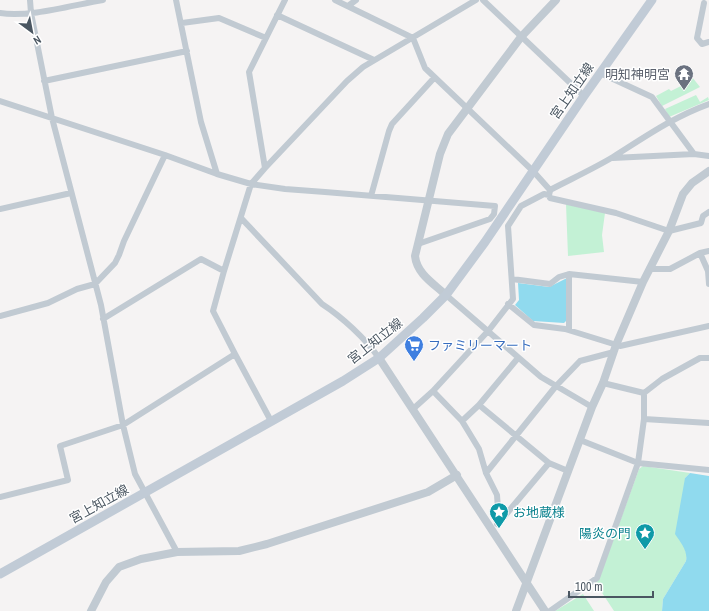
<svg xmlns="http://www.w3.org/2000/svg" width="709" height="611" viewBox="0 0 709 611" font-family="'Archivo Narrow','Noto Sans JP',sans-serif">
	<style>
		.green { fill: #c3f1d5 }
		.water { fill: #90daee }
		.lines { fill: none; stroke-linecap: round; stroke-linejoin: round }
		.minor { stroke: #c1cad2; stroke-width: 6 }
		.tertiary { stroke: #c1cad2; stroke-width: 8 }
		.secondary { stroke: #c1cbd6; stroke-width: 9 }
		.labels { text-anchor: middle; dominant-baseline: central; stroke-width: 3; stroke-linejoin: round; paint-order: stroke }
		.worship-label { font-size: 13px; fill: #5b616d; stroke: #fff; text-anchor: end }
		.street-label { font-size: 13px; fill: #4a5661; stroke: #fff }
		.shop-label { font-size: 13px; fill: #366cbe; stroke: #fff; text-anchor: start }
		.culture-label { font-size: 13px; fill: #0d838f; stroke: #fff; text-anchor: start }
	</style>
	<rect width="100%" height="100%" fill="#f5f3f3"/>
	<path class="green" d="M692 77 700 87 662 106 656 96 669 89 671 91 687 83V80Z
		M696 95 700 102 708 97 709 100 669 117 665 109Z
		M566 204 605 213 602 235 604 252 568 256Z
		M643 466 690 473 685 478V550L687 555 686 561 663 599 662 611H614L595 582 599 579 639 469Z
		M583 594 594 611H555Z"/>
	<path class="water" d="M567 278 566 321 564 323 533 321 515 305 519 300 518 283 549 287Z
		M690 473 709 476V611H662L663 599 686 561C688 551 681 543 675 534L685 478Z"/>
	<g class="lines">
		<path class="minor" d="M30 0 31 13 52 118 101 305 123 425 135 474 177 552
			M176 0 201 122 217 174
			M335 0 413 38 425 68 533 171 550 190
			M483 0 584 96
			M704 3 697 38 702 44 709 42
			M348 6 356 0
			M0 13C28 18 73 5 103 0
			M277 15 374 60
			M182 23 219 18 266 38
			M600 73 652 97 694 154
			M44 81 187 51
			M0 101 165 155 217 174 251 184 285 189 325 192 495 206 494 214 490 219 418 244
			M613 158 694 154 709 156
			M265 168 249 72 285 0
			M550 190C571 179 593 169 613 157 645 137 673 117 709 104
			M550 191 549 195 550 198 616 213 669 231 701 223 703 216 709 212
			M371 196 389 131 392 124 434 78
			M0 209 71 193
			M241 218 322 304C342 317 365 338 379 358
			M700 253 708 271 709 284
			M649 269H670L700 253 709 251
			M512 279 550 284 559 277 569 274 643 282
			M446 295 541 377 592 407
			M508 304 534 325 565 329 620 346 709 326
			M0 316 48 303 77 289 95 284 115 263 119 255 124 241 165 155
			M103 319 201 259 224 271
			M569 330V274
			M518 358 479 405 549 463 568 471
			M603 383 644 393
			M433 391 462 421 479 449 486 473 497 495 499 523
			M644 393 662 379 700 358H709
			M413 409 433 391 489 330 513 299 508 226 521 206 544 194 549 195
			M644 419 709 423
			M271 421 235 354 213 311 224 271 251 184 265 168 347 81 363 67 476 0
			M462 421 479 405
			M580 440 638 463 709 470
			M486 473 556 386 580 361 614 352
			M0 497 68 480 60 446 123 425 235 354
			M497 524 503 518 549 463
			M550 611 597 578 638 463 644 419V393"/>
		<path class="tertiary" d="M446 295C433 283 417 274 415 256L440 154 448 134 521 37 556 0
			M379 358 545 611
			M91 611 106 582 119 567 141 559 177 552 239 551 267 544 428 492 457 475
			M516 611 592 407 603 383 616 345 643 282 669 231 683 194 692 183 709 171"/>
		<path class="secondary" d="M0 574 343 381 379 358 423 318 446 295 485 242 584 96 652 0"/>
	</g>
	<defs>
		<g id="temple-pin" transform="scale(1)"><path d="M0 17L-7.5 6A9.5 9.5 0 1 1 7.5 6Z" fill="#6b7280" stroke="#fff"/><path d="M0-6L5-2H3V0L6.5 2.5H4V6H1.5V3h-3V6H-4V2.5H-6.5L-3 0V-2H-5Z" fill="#fff"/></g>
		<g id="supermarket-pin" transform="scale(1)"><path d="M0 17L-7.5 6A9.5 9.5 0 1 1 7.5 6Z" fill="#3f7fe0" stroke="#fff"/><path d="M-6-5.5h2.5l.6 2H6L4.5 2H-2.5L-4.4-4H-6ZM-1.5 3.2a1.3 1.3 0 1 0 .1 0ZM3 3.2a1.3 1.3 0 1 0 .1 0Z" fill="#fff"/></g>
		<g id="sight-pin" transform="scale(1)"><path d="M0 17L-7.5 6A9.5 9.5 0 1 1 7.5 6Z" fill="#0f9aa8" stroke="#fff"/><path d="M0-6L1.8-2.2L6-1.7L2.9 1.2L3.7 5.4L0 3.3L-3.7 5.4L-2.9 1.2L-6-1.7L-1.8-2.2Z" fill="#fff"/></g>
	</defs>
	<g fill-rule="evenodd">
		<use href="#temple-pin" x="684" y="74"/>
		<use href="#supermarket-pin" x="414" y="345"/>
		<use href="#sight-pin" x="499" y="512"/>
		<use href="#sight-pin" x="645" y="533"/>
	</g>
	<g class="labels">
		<g class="worship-label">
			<text x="670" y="74">明知神明宮</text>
		</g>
		<g class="street-label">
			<text transform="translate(572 91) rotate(-55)">宮上知立線</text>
			<text transform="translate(375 341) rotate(-38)">宮上知立線</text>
			<text transform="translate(99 504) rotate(-29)">宮上知立線</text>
		</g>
		<g class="shop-label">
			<text x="428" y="345">ファミリーマート</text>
		</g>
		<g class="culture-label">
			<text x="513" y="512">お地蔵様</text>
			<text x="631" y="533" text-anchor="end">陽炎の門</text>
		</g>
	</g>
	<g transform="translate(32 32) rotate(148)" stroke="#ffffff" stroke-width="3" paint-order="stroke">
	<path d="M0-3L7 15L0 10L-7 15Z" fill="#4a5661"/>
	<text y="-6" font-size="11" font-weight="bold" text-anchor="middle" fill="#4a5661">N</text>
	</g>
	<path d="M569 591v6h84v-6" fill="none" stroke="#4a5661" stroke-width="2"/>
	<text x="575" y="591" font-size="12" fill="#4a5661" stroke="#ffffff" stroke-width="3" paint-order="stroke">100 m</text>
</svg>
